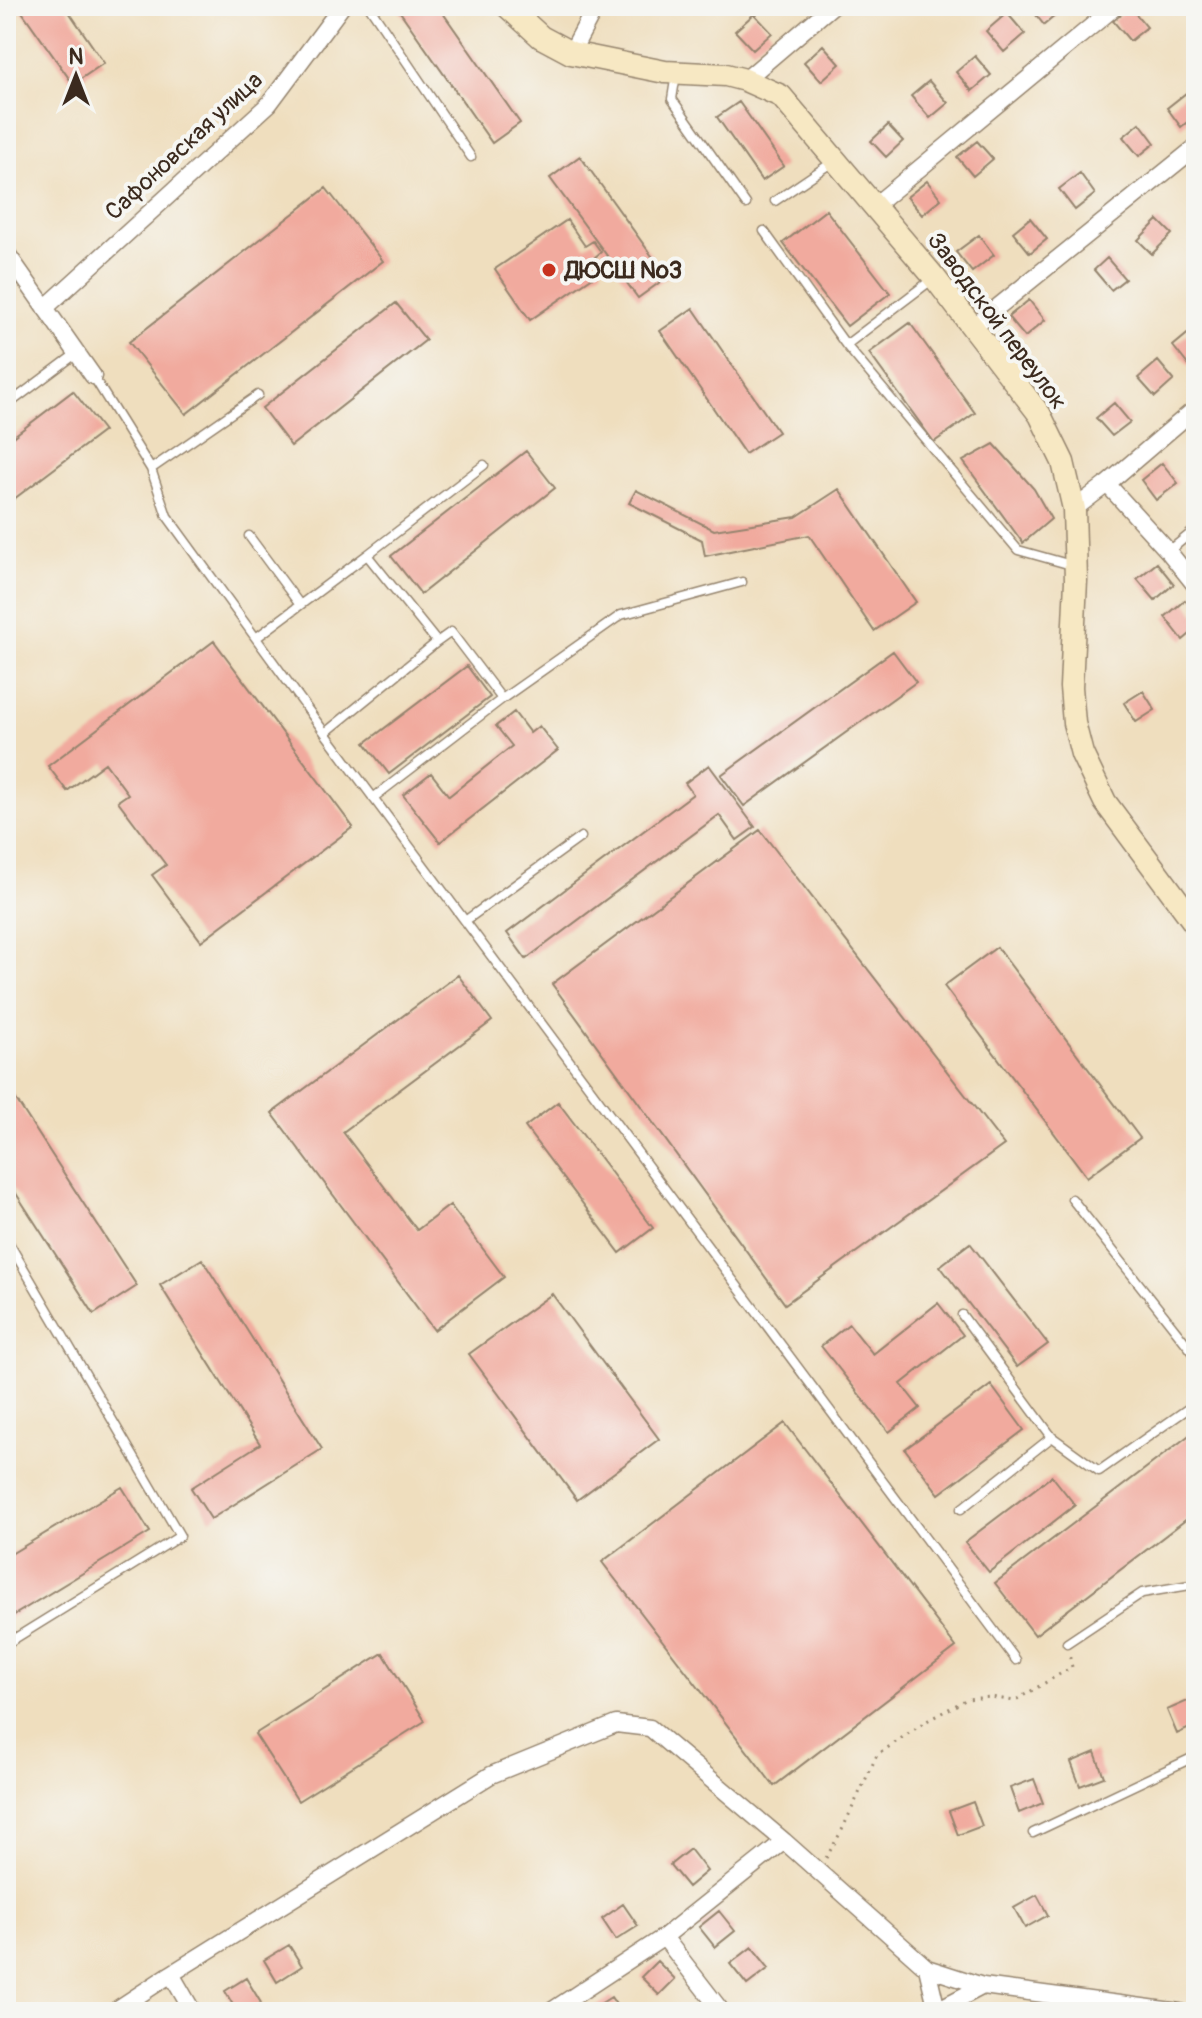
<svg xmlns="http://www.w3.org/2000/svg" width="1202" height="2018" viewBox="0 0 1202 2018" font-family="Pangolin,sans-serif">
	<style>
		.building { fill: #f1aa9e }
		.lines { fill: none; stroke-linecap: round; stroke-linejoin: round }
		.service-casing { stroke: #95846e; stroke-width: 11 }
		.minor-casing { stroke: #95846e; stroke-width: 19 }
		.secondary-casing { stroke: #95846e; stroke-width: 25 }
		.path { stroke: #95846e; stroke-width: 3; stroke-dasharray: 2 6; stroke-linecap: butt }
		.service { stroke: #fff; stroke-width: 8 }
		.minor { stroke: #fff; stroke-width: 16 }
		.secondary { stroke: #f7e8c3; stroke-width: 22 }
		.poi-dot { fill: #c8321e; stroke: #f6f6f2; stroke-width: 3 }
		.labels { text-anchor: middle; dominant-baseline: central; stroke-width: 8; stroke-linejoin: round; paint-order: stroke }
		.street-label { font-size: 24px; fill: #3b2a1e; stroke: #f6f6f2 }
		.poi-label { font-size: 24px; font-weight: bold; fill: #3b2a1e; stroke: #f6f6f2; text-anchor: start }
	</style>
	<rect width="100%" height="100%" fill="#f6f6f2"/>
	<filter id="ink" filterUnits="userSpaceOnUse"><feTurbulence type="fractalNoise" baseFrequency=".0125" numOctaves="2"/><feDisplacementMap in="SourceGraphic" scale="16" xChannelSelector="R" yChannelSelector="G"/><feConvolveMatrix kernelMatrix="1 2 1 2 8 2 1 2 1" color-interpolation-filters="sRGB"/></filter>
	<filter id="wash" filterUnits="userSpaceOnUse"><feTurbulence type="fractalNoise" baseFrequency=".006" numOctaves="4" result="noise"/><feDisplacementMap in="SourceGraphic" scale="32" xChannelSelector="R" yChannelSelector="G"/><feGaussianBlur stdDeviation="1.8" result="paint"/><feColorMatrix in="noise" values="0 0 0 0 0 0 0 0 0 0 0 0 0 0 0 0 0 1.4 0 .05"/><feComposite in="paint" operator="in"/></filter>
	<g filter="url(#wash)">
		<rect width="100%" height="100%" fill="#efdebe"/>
		<g id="blocks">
			<path class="building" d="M18 6H65L104 63 73 84Z
				M396 6H438L520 123 492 143Z
				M1029 6H1059L1062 10 1044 25Z
				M1130 7 1147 27 1130 41 1113 21Z
				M1007 13 1025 34 1004 52 986 31Z
				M754 14 772 33 753 50 735 31Z
				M823 45 840 64 821 81 804 62Z
				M975 56 991 75 972 91 956 72Z
				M929 81 948 103 930 118 911 96Z
				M1186 93 1196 106V115L1181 127 1167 108Z
				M739 102 784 166 762 181 717 117Z
				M1140 123 1155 143 1139 156 1123 137Z
				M888 125 903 141 886 157 871 141Z
				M977 141 993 159 973 176 957 157Z
				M580 156 667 277 638 298 550 178Z
				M1080 173 1095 194 1075 210 1059 189Z
				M927 181 941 199 922 215 907 197Z
				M326 188 383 261 186 414 129 342Z
				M826 210 890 293 847 326 783 243Z
				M1030 218 1047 239 1030 253 1013 232Z
				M567 220 585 246 593 241 601 252 594 258 603 270 530 320 495 269Z
				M1158 220 1172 234 1152 254 1138 240Z
				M979 235 994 255 972 272 956 252Z
				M1107 258 1125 279 1111 290 1094 270Z
				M1029 300 1045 320 1025 337 1008 317Z
				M396 303 426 340 291 446 262 408Z
				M693 308 778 432 745 454 660 331Z
				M910 323 975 413 934 442 869 353Z
				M1191 331 1196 337V360L1189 366 1173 346Z
				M1158 361 1174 380 1155 397 1138 378Z
				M73 391 104 431 6 505V442Z
				M1114 403 1130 422 1112 436 1096 418Z
				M994 444 1034 489 1051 519 1023 543 963 461Z
				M526 451 555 488 421 594 391 556Z
				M1162 463 1178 483 1156 500 1141 480Z
				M839 489 916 602 874 631 809 535 705 556 702 540 629 503 636 490 714 530 796 517Z
				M1157 563 1174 584 1155 600 1137 579Z
				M1185 600 1196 614V629L1183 640 1165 617Z
				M214 641 353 827 201 941 152 875 166 865 118 801 128 794 105 763 67 791 48 766Z
				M893 651 916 682 744 806 721 775Z
				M467 666 490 697 389 774 365 743Z
				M1143 691 1155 710 1136 722 1124 703Z
				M514 712 530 733 539 726 558 750 440 842 403 795 431 773 449 796 512 746 496 726Z
				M709 765 755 827 737 840 719 815 526 959 507 933 693 794 685 783Z
				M760 830 1004 1145 785 1304 552 984Z
				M997 947 1140 1138 1087 1177 944 986Z
				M458 975 492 1021 343 1132 417 1230 450 1205 504 1277 434 1330 272 1113Z
				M6 1084 137 1286 94 1314 6 1178Z
				M558 1102 653 1228 620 1253 525 1127Z
				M970 1243 1048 1344 1017 1367 940 1266Z
				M202 1259 322 1449 211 1519 191 1488 260 1444 160 1285Z
				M552 1294 659 1439 577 1500 469 1354Z
				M938 1303 963 1335 901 1384 920 1408 889 1432 821 1346 849 1324 873 1354Z
				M991 1385 1024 1430 939 1494 905 1449Z
				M785 1423 956 1647 774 1786 602 1562Z
				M1196 1430V1512L1035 1635 995 1583Z
				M1052 1476 1075 1505 989 1572 965 1542Z
				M122 1487 150 1532 6 1620V1557Z
				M383 1653 425 1721 298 1801 255 1734Z
				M1190 1700 1196 1712V1725L1177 1734 1167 1710Z
				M1095 1752 1104 1777 1080 1786 1071 1762Z
				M1034 1779 1043 1803 1019 1813 1010 1788Z
				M973 1802 982 1826 958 1835 949 1811Z
				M690 1849 707 1871 688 1887 670 1865Z
				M1037 1895 1048 1915 1025 1928 1014 1908Z
				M623 1904 638 1926 616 1940 602 1919Z
				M719 1911 735 1931 715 1947 699 1927Z
				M289 1945 302 1966 277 1982 264 1960Z
				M752 1947 769 1968 747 1985 730 1964Z
				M657 1961 675 1979 659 1995 641 1977Z
				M246 1978 261 2003 246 2012H237L225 1991Z
				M611 1997 621 2012H594L592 2009Z"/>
		</g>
	</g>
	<g filter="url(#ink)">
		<use href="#blocks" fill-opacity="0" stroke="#95846e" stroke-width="2"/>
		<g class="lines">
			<g class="service-casing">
				<path id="service" d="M369 6 471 157
					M676 74 672 99 746 204
					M775 201 834 161
					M764 231 846 345 1018 550 1075 566
					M846 345 934 278
					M93 376 151 469 167 516 325 733 1016 1660
					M6 406 77 353
					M151 469 258 395
					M249 536 300 605
					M1169 551 1196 529
					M256 638 367 555
					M502 699 621 615 742 582
					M325 733 437 642 367 555 484 465
					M373 798 502 699 451 632 437 642
					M465 921 581 837
					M1072 1199 1196 1356
					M6 1238 180 1536 6 1644
					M962 1315 1052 1437 1099 1471 1196 1403
					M961 1509 1052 1437
					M1067 1643 1142 1593 1196 1584
					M1033 1833 1196 1756"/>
			</g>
			<g class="minor-casing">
				<path id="minor" d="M571 53 596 6
					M745 80 832 6
					M874 206 1116 6
					M6 252 93 376
					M45 308 269 104 342 6
					M973 327 1196 147
					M1107 484 1168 551 1196 586
					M1074 509 1107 484 1196 408
					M664 1937 784 1841
					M927 1968 937 2010 935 2012
					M171 1974 193 2012
					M937 2010 983 1986
					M113 2012 171 1974 491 1775 616 1724 650 1728 784 1841 927 1968 983 1986 1180 2012
					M550 2012 664 1937 722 2012"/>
			</g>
			<g class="secondary-casing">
				<path id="secondary" d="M507 6 541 37 571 53 665 72 726 75 745 80 781 96 934 277 1040 415 1063 462 1074 509 1076 580 1071 687 1074 723 1082 754 1105 802 1196 925"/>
			</g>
			<path class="path" d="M826 1858 842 1830 877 1755 925 1722 967 1699 991 1697 1014 1701 1072 1667 1069 1654"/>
			<use href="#service" class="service"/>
			<use href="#minor" class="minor"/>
			<use href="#secondary" class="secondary"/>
		</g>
	</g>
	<circle class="poi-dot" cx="549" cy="270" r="8"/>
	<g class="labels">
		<g class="street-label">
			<text transform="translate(184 146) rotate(-43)">Сафоновская улица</text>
			<text transform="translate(997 321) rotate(53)">Заводской переулок</text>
		</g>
		<g class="poi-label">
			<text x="565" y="270">ДЮСШ №3</text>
		</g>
	</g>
	<rect width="1202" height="2018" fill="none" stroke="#f6f6f2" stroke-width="32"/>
	<g transform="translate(76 76)" stroke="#f6f6f2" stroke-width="6" paint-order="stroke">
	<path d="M0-6L14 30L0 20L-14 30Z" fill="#3b2a1e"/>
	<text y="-12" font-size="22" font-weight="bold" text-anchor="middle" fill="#3b2a1e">N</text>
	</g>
</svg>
